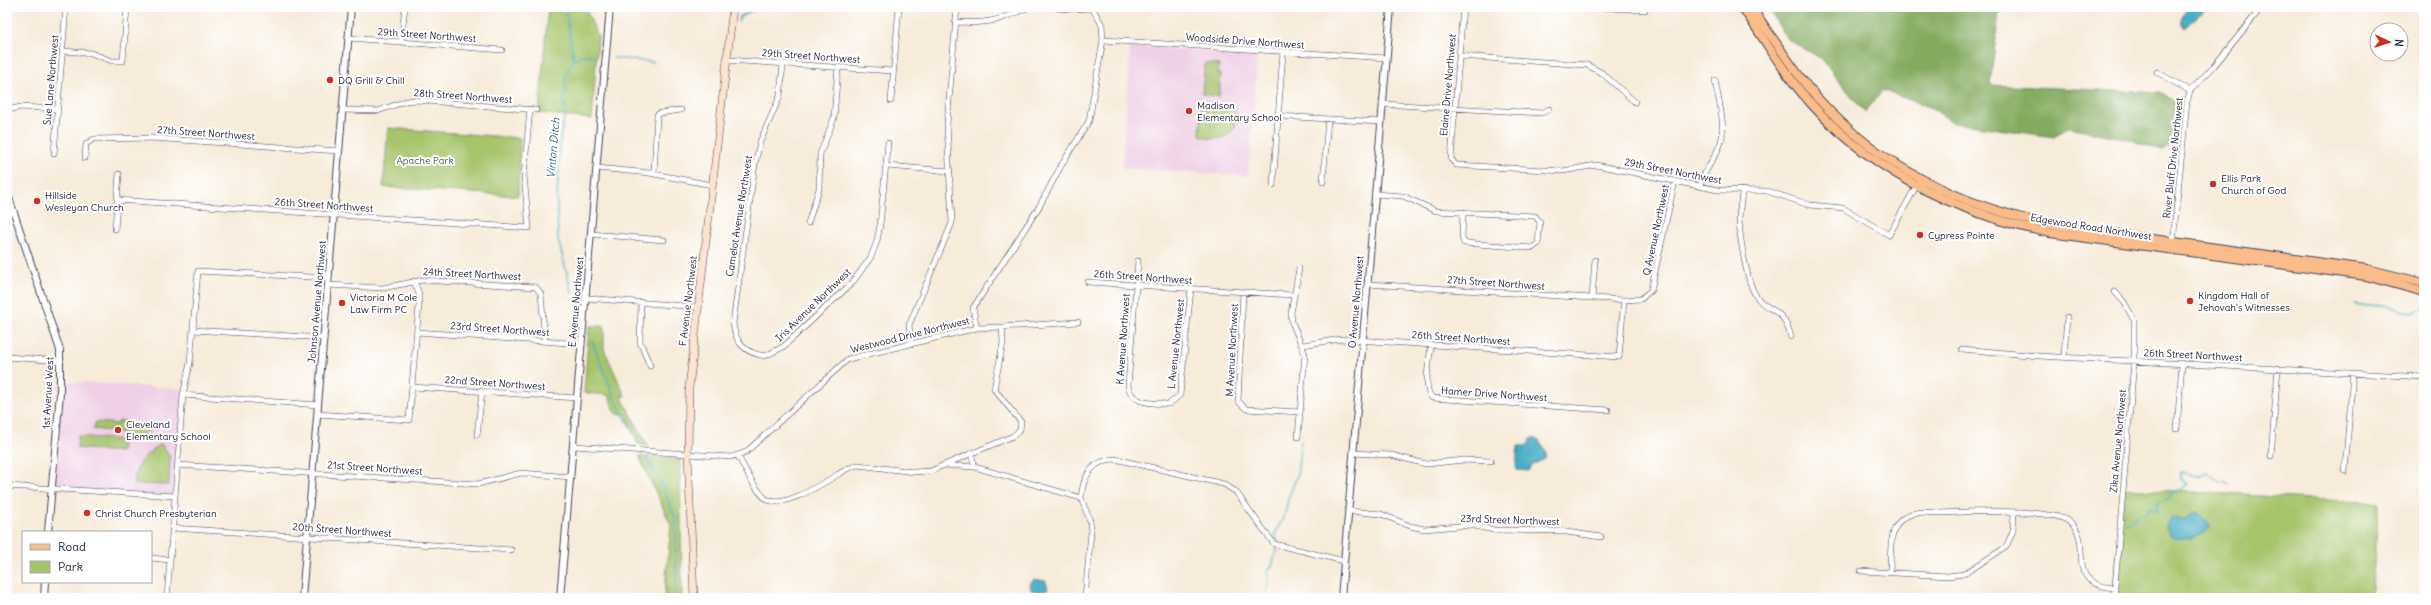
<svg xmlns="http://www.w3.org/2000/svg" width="2431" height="605" viewBox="0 0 2431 605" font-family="Delius,sans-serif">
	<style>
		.built { fill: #efd0e6 }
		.green { fill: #a6c46b; stroke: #647353 }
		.forest { fill: #84aa5f; stroke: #53664d }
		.water { fill: #43abc3; stroke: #32667f }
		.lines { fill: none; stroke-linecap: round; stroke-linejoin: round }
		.stream { stroke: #43abc3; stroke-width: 1.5 }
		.minor-casing { stroke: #424053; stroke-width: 6 }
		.tertiary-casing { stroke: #424053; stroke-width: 8 }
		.secondary-casing { stroke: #424053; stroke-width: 8 }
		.primary-casing { stroke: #424053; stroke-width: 10 }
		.minor { stroke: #fff; stroke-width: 5 }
		.tertiary { stroke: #fff; stroke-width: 6 }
		.secondary { stroke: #fde4d0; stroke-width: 7 }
		.primary { stroke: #f9bc8a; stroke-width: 8 }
		.poi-dot { fill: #c8321e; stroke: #fff; stroke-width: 1.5 }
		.labels { text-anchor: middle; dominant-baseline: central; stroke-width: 4; stroke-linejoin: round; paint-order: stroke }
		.street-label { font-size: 10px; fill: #22223b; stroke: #fff }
		.poi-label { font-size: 10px; fill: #22223b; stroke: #fff; text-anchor: start }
		.park-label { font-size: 10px; fill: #505b4c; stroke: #fff }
		.water-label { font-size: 11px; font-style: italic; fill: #316078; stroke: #fff }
	</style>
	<rect width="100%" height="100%" fill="#fff"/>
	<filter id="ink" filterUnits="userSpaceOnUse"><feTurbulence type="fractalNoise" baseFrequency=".025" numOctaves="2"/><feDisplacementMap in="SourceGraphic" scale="8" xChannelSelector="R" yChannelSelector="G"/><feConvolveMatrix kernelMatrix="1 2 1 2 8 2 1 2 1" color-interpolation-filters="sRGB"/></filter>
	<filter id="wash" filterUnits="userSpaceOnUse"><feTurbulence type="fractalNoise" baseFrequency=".012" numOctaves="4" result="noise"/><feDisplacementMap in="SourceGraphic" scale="16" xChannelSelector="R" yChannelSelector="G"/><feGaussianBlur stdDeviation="0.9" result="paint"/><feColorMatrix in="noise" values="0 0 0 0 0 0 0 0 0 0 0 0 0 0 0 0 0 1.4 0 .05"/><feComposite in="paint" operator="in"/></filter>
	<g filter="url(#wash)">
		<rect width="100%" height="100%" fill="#f7ebd9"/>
		<path class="built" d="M1130 47 1258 54 1248 176 1122 168Z
			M60 381 184 389 175 496 52 489Z"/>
		<path class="green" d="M548 7H585L598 36 592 119 539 113Z
			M1205 63 1219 65 1218 74H1221L1219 96 1202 94Z
			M1205 102 1234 106C1243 131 1223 146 1200 135L1202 104Z
			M388 128 520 138 518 196 383 187Z
			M589 326H604V349L625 396H621L648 446 638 444 626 414H616L608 395 584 393Z
			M119 421H126V425L151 427V432L145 431 144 435 136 439H127L126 433 93 429 96 422 118 424Z
			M78 436 122 440 121 452 77 448Z
			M161 444 170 457 169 485 134 484C135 464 145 454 161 444Z
			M639 456 680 459 682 598H664L671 525Z
			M2123 488 2379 503 2371 598H2114Z"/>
		<path class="forest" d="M1767 7H2004L1999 13 1990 85 2162 93 2175 101 2172 143 2161 151 2129 139 2068 127 2055 137 1954 123 1932 108 1882 90 1865 113 1822 59 1787 39Z"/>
		<path class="water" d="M2187 7H2208L2184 28 2182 25 2181 20Z
			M1533 438 1538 440 1546 451 1545 459 1532 465 1528 471 1517 470 1516 465 1518 446H1528L1530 439Z
			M2194 512 2200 514 2210 526C2207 538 2178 542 2170 536L2166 527 2170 517 2184 519Z
			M1034 579 1046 581 1048 589 1039 592 1031 590 1030 583Z"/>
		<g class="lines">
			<path class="stream" d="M565 7 574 61C567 71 562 78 567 91L563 99 565 114 560 137 557 202 558 239 572 293
				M738 22 740 17 758 7
				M613 58 653 62
				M575 59 582 55 597 56
				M2355 304 2368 306 2383 305 2412 313 2424 308
				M592 341 615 399 640 445
				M646 457 662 484 676 520V598
				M2124 523H2130L2137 518 2136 515 2146 513 2148 507 2158 512 2156 503 2168 499 2171 492H2179L2188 484 2180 478V472L2198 476 2207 472 2221 483 2224 481 2229 484
				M1278 543 1275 534 1285 514 1288 499 1297 476 1301 441
				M1264 598 1269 585 1268 570 1272 566 1277 549"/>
		</g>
	</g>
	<g filter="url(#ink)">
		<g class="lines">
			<g class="minor-casing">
				<path id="minor" d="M1054 7 1062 9 1073 8
					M1463 7 1451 159 1456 165 1563 171 1596 165 1718 190 1767 191 1810 205 1843 208 1889 235 1918 183
					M1595 7 1645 10
					M1071 9 1092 8
					M955 22C988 24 999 21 1029 7
					M349 38 502 50
					M1103 40 1386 58
					M401 42 405 7
					M62 51 91 53 112 61H123L127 7
					M1459 56 1587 65 1602 73 1635 102
					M727 60 893 71
					M783 64 780 96 760 142 755 164 733 323C735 343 745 353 765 356L783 347 852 283 871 257 877 241 880 225 888 143
					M2157 72 2190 91
					M891 101 899 7
					M1382 104 1542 113 1549 109
					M7 110 21 107 57 109
					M343 110 378 111 406 101 416 100 536 110
					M1278 116 1381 122
					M54 154 66 7
					M85 158 86 144 94 139 152 138 339 151
					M886 166 950 171
					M597 168 649 173 712 185
					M654 174 657 115 660 113 681 110
					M1323 182 1328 119
					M1273 185 1283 52
					M1700 186C1704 169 1716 158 1721 142 1726 124 1718 99 1715 80
					M1742 190C1742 200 1739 210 1739 220 1740 238 1746 279 1755 294 1767 315 1782 303 1791 337
					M1375 194 1403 196 1436 211 1535 216 1540 222 1538 244 1532 248 1464 243 1462 238 1463 212
					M117 200 529 228 524 176 530 109
					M808 223 819 189 820 154 834 118 838 67
					M115 229 119 174
					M591 234 664 240
					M2173 241 2187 102 2190 91 2214 66 2262 7
					M1138 261 1128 386C1132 405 1153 403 1169 404L1180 395 1191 289
					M1088 282 1293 295
					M1368 284 1624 300
					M328 285 383 288 423 280 536 287 541 294 545 341
					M1243 292 1238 401 1246 409 1300 412
					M586 298 697 307
					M1592 298 1595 260
					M641 302 640 342 650 366
					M1002 327 1078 322
					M977 328 973 308 1039 207 1062 164 1089 121 1103 40 1102 25 1092 7
					M193 330 324 338
					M417 332 582 344
					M911 344 909 325 952 223 947 124 957 7
					M1303 345 1341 339 1619 357 1624 300 1641 299 1651 290 1675 181
					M1431 346C1430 360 1422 387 1432 398L1608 410
					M1962 349 2039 356 2424 377
					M2064 356 2067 317
					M7 357 61 361
					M412 387 577 398
					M183 395 318 405
					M317 414 409 420 419 305V294L414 281
					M2177 429 2182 363
					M477 435 482 392
					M1298 437 1305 354 1292 322 1291 313 1299 269
					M574 446 731 457 746 452 848 359 977 328 1002 327 1003 343 994 389 1021 422 1020 430 1013 436 944 465
					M971 453 975 467
					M1353 453 1391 455 1426 464 1464 460 1491 461
					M738 456C746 470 753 487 765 498 782 513 832 477 849 468L858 465 914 472 931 471 944 465 975 467 1081 498 1090 521 1091 532 1085 598
					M2271 456 2278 368
					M177 465 478 484 521 473 571 477
					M2345 471 2353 373
					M7 486 175 496
					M1081 498C1083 476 1092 460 1115 459L1224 484 1236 492 1274 544 1344 561
					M1349 511 1381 514 1410 526 1424 529 1470 525 1494 530 1560 531 1601 537
					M172 528 511 550
					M151 558 170 560
					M1861 571 1948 576 1964 574 2006 547 2013 531 2014 513
					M1890 572C1891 556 1888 532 1901 520 1905 517 1910 514 1915 513 1923 511 1931 513 1939 513 1964 512 2054 507 2071 523 2095 545 2061 583 2114 588
					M1638 596 1639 598
					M167 598 183 395 190 363 198 271 329 278
					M2114 598 2134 361V320L2124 302 2115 292"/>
			</g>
			<g class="tertiary-casing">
				<path id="tertiary" d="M7 192 60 350V393L48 532
					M44 598 45 582
					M302 598 351 7
					M560 598 610 7
					M1341 598 1391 7"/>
			</g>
			<g class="secondary-casing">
				<path id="secondary" d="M694 598 688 455 689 388 733 7"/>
			</g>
			<g class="primary-casing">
				<path id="primary" d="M1742 7C1762 35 1779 66 1801 92 1864 168 1954 213 2050 233L2366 276 2424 292
					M1751 7C1770 33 1787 61 1807 86 1870 162 1957 205 2052 225L2367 269 2424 283"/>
			</g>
			<use href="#minor" class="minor"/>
			<use href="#tertiary" class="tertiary"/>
			<use href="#secondary" class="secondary"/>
			<use href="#primary" class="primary"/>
		</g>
	</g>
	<g class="poi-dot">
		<circle cx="330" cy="80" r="4"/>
		<circle cx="1189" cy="111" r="4"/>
		<circle cx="2213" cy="184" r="4"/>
		<circle cx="37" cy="201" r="4"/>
		<circle cx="1920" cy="235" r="4"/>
		<circle cx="2190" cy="301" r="4"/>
		<circle cx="342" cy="303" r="4"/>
		<circle cx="118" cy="430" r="4"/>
		<circle cx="87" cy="513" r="4"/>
	</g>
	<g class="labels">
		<g class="street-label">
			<text transform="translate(427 35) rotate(4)">29th Street Northwest</text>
			<text transform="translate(1245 41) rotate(4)">Woodside Drive Northwest</text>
			<text transform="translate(811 56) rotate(4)">29th Street Northwest</text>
			<text transform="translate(51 80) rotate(-85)">Sue Lane Northwest</text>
			<text transform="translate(1448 85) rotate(-85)">Elaine Drive Northwest</text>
			<text transform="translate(463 96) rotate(4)">28th Street Northwest</text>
			<text transform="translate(206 133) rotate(4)">27th Street Northwest</text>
			<text transform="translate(2173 158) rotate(-84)">River Bluff Drive Northwest</text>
			<text transform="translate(1673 171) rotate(11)">29th Street Northwest</text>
			<text transform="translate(324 205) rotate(4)">26th Street Northwest</text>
			<text transform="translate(739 216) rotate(-81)">Camelot Avenue Northwest</text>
			<text transform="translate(2091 227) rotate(9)">Edgewood Road Northwest</text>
			<text transform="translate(1656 230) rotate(-78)">Q Avenue Northwest</text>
			<text transform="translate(472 274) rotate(3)">24th Street Northwest</text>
			<text transform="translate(1143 277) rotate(4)">26th Street Northwest</text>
			<text transform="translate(1496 283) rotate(4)">27th Street Northwest</text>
			<text transform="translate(688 301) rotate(-83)">F Avenue Northwest</text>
			<text transform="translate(317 302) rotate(-85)">Johnson Avenue Northwest</text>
			<text transform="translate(576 302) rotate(-85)">E Avenue Northwest</text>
			<text transform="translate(1356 302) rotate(-85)">O Avenue Northwest</text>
			<text transform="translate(813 305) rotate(-44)">Iris Avenue Northwest</text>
			<text transform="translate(500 329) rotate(4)">23rd Street Northwest</text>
			<text transform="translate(910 335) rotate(-14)">Westwood Drive Northwest</text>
			<text transform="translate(1461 338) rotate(4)">26th Street Northwest</text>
			<text transform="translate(1123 339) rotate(-86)">K Avenue Northwest</text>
			<text transform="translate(1176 344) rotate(-84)">L Avenue Northwest</text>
			<text transform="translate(1232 350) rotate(-87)">M Avenue Northwest</text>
			<text transform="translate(2193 355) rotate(3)">26th Street Northwest</text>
			<text transform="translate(495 383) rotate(4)">22nd Street Northwest</text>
			<text transform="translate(48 393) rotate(-87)">1st Avenue West</text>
			<text transform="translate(1494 394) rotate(4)">Hamer Drive Northwest</text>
			<text transform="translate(2118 441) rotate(-85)">Zika Avenue Northwest</text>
			<text transform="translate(375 468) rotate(4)">21st Street Northwest</text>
			<text transform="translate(1510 520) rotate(2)">23rd Street Northwest</text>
			<text transform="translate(342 530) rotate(4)">20th Street Northwest</text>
		</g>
		<g class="poi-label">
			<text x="338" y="80">DQ Grill &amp; Chill</text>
			<text x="1197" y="105">Madison<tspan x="1197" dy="12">Elementary School</tspan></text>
			<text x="2221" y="178">Ellis Park<tspan x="2221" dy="12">Church of God</tspan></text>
			<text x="45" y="195">Hillside<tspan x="45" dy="12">Wesleyan Church</tspan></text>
			<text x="1928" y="235">Cypress Pointe</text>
			<text x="2198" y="295">Kingdom Hall of<tspan x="2198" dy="12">Jehovah's Witnesses</tspan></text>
			<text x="350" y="297">Victoria M Cole<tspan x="350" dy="12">Law Firm PC</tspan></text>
			<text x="126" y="424">Cleveland<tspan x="126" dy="12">Elementary School</tspan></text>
			<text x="95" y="513">Christ Church Presbyterian</text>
		</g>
		<g class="park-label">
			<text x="425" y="160">Apache Park</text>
		</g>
		<g class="water-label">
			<text transform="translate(553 148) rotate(-85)">Vinton Ditch</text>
		</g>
	</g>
	<rect width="2431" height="605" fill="none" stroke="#fff" stroke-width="24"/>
	<rect x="22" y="531" width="130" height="52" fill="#ffffff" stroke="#a7a7b1"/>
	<rect x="30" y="544" width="20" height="6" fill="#f9bc8a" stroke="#a7a7b1"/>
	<text x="58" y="551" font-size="12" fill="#22223b">Road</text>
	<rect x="30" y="561" width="20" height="12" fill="#a6c46b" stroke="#a7a7b1"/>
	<text x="58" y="571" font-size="12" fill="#22223b">Park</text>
	<g transform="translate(2389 42) rotate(94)"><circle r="19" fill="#ffffff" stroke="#a7a7b1"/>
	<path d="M0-3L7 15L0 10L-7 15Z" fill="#c8321e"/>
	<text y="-6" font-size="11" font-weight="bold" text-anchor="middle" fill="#22223b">N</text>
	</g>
</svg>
